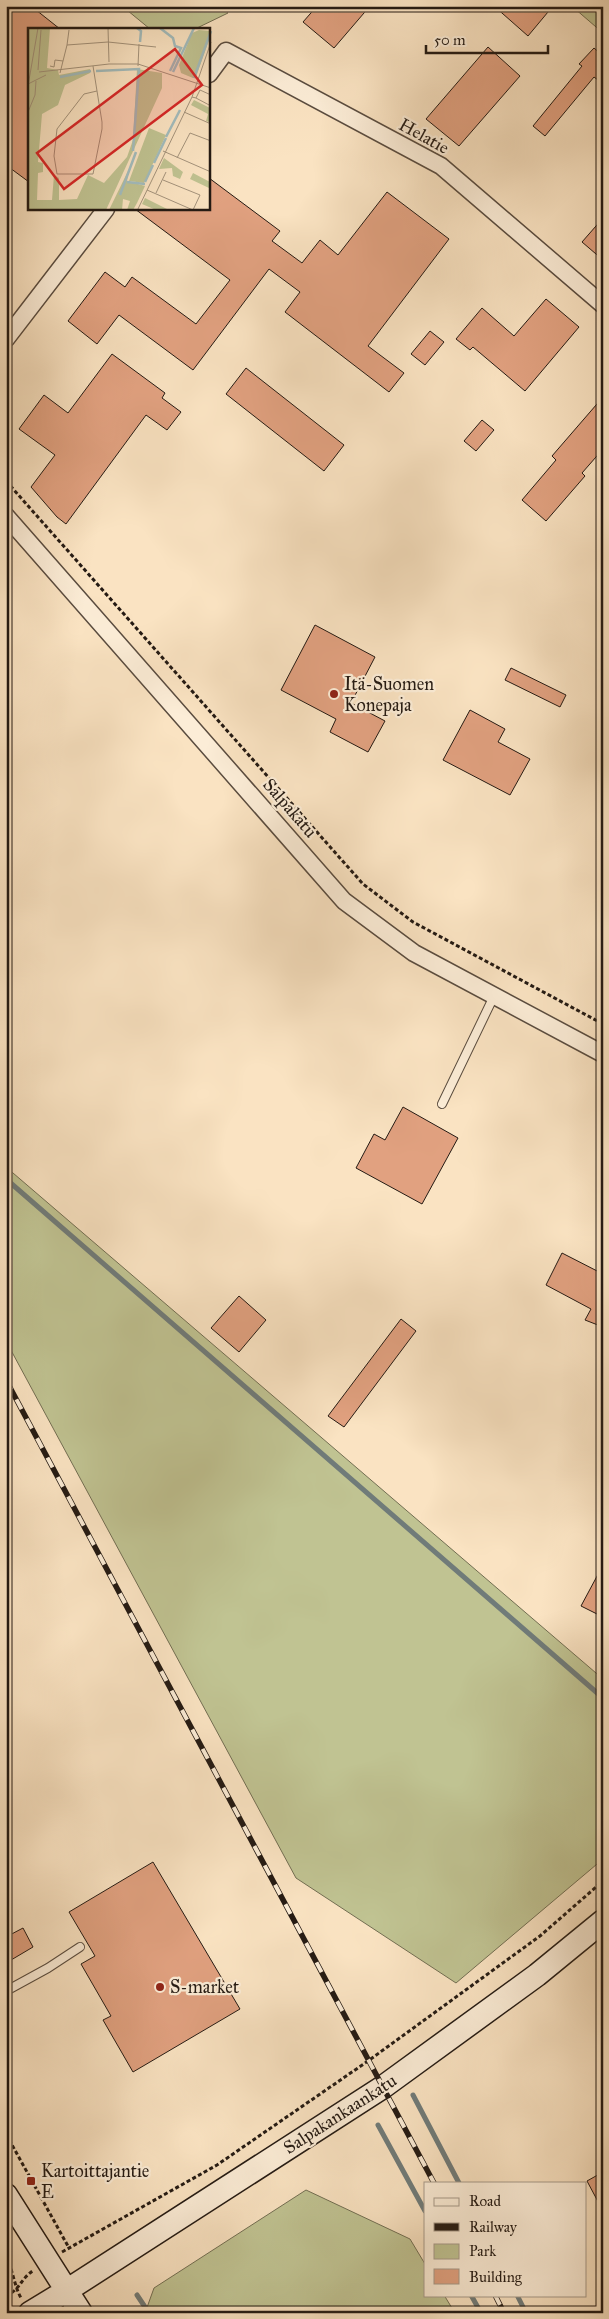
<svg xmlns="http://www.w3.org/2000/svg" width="609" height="2319" viewBox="0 0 609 2319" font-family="'IM FELL Great Primer',serif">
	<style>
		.green { fill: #c0c392; stroke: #726e52 }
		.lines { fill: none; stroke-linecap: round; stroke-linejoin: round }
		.stream { stroke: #707b79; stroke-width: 5 }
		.building { fill: #e1a180; stroke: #241a13 }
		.lane-casing { stroke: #5a4c3f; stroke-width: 10 }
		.street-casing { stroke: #5a4c3f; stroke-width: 19 }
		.secondary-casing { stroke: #241a13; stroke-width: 25 }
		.path { stroke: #241a13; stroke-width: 3; stroke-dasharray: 4 2.5; stroke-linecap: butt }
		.lane { stroke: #fcedd7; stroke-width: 8 }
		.street { stroke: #fcedd7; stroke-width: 16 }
		.secondary { stroke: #fcedd7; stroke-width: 22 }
		.rail-casing { stroke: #241a13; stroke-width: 5.5 }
		.rail { stroke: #fcedd7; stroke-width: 4; stroke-dasharray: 11; stroke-linecap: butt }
		.poi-dot { fill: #8f2418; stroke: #fcedd7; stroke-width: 2 }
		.labels { text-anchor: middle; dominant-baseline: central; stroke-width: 4.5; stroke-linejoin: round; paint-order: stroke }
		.street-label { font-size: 18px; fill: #241a13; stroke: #fcedd7 }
		.poi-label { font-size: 18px; fill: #241a13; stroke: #fcedd7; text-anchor: start }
		.inset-river { fill: none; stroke: #a2bcbd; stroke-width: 2.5 }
		.inset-road { fill: none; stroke: #a4937c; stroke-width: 1 }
		.view { fill: #d62828; fill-opacity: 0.15; stroke: #d62828; stroke-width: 2.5 }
		.inset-edge { fill: none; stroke: #241a13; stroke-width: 2.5 }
	</style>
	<rect width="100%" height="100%" fill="#fae3c2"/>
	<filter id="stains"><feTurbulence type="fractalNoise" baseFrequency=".004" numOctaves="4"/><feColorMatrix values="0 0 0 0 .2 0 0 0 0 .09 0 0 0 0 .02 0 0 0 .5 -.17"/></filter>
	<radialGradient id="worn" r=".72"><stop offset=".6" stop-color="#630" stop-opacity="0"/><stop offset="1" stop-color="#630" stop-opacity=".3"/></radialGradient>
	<path class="green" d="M122 6H221L228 13 195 29H150Z
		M573 6H603V33L574 8Z
		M6 1167 603 1679V1859L456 1983 296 1878 6 1341Z
		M306 2190 410 2239 425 2264V2295H444L455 2313H145L154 2288Z"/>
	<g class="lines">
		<path class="stream" d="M6 1179 603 1698
			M413 2095 459 2183
			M378 2125 425 2211
			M137 2295 149 2313
			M471 2295 481 2313
			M517 2295 526 2313"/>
	</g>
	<path class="building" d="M6 6H31L60 29H29V182L6 165Z
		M317 6H370L334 48 303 22Z
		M494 6H553L528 36Z
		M488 47 520 76 459 146 426 119Z
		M594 48 603 56V84L594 77 545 136 533 126 582 66 579 64Z
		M209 178 280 231 272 241 302 263 320 240 338 255 387 192 449 239 368 346 404 373 389 392 285 312 300 292 269 269 193 370 119 315 97 344 68 321 105 272 125 287 132 277 196 324 230 280 135 209H209Z
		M603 218V260L582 242Z
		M546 299 579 327 525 391 473 347 470 350 456 339 482 308 514 336Z
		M430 331 444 342 425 365 411 354Z
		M112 354 165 393 162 398 181 412 167 430 146 415 66 524 57 517 31 487 55 455 19 429 44 395 68 413Z
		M246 368 344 445 324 471 226 394Z
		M603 397V449L582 473 585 476 546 521 522 500 556 460 552 456Z
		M482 420 494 430 476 451 464 441Z
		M315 625 375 657 351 703 385 721 368 752 330 732 336 719 281 690Z
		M511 668 566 695 560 707 505 680Z
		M470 710 505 729 498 742 530 759 510 795 443 760Z
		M403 1107 458 1138 422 1204 356 1168 374 1134 385 1140Z
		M562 1253 603 1274V1327L585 1320 591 1309 546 1285Z
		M239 1296 266 1320 239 1352 211 1328Z
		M401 1319 416 1331 344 1427 328 1416Z
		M603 1565V1617L581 1606Z
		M153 1862 240 2009 133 2072 103 2020 111 2016 81 1964 95 1956 69 1912Z
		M23 1928 33 1947 6 1963V1937Z
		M603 2172V2211L587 2181Z"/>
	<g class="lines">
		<g class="lane-casing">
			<path id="lane" d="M442 1104 494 996
				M6 1991 48 1968 80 1947"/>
		</g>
		<g class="street-casing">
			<path id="street" d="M209 74 226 51 441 166 603 305
				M6 339 106 209
				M6 516 344 901 414 953 603 1054"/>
		</g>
		<g class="secondary-casing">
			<path id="secondary" d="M6 2195 81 2313
				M30 2313 66 2291 383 2087 537 1975 603 1921"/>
		</g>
		<path class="path" d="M6 481 363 884 413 922 603 1024
			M6 2134 69 2248
			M62 2252 217 2165 368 2061 540 1936 603 1881
			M6 2257C13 2270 14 2285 21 2298
			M6 2296C21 2289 20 2279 34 2270"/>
		<use href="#lane" class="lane"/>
		<use href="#street" class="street"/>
		<use href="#secondary" class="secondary"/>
		<g class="rail-casing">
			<path id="rail" d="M6 1380 434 2183
				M495 2295 504 2313"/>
		</g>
		<use href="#rail" class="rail"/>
	</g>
	<g class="poi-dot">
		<circle cx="334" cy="694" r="5"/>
		<circle cx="160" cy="1987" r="5"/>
		<rect x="26" y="2176" width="10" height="10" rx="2.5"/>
	</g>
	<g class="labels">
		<g class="street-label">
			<text transform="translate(424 136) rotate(29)">Helatie</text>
			<text transform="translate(290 808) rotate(49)">Salpakatu</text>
			<text transform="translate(340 2114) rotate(-33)">Salpakankaankatu</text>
		</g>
		<g class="poi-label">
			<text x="344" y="684">Itä-Suomen<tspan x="344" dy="21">Konepaja</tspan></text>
			<text x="170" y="1987">S-market</text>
			<text x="41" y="2171">Kartoittajantie<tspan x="41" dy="21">E</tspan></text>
		</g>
	</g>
	<g transform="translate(28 28)">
		<rect width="182" height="182" fill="#fae3c2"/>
		<path d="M0 0H22L19 40 30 42 31 47 62 41V45L37 57 30 77 14 86 10 134 15 135V144L10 145 9 172H24L26 147 31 150V172L49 171 60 147 76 155 99 129 105 112 109 41 134 45V60L78 182H0ZM171 2 182 3V9L168 49 165 50 153 45 151 37 164 5ZM166 72 182 80 181 94 178 93 180 86 163 77ZM121 100 138 107 116 155 101 153ZM136 130 155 144 152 151 145 148 144 140 131 141ZM101 141 99 153 117 158 109 175 105 182H99L102 173 95 171 94 182H81ZM165 145 182 154 181 160 162 151ZM117 170 139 181V182H128L114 176Z" fill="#c0c392"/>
		<path class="inset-river" d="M109 0 113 3 112 14M132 0 145 10 147 18 153 20 142 43M68 43 111 41 105 123M145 44 166 0M32 49 63 43M166 50 183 3M138 109 152 82M126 135 138 110M99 154 117 156M117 154 125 137M92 167 108 124"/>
		<path class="inset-road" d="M80 0 81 34M39 17 41 2M22 38 26 39 27 32 35 33M65 38 69 63 74 94V101L65 146H29L26 128 29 101 56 66 69 63M110 38 111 16M10 42 13 2M11 44 81 36H110L183 60M32 45 39 17 80 14 128 19M0 56 18 47M0 58 10 0M164 69 168 70 172 62 183 67M168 70 183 78M0 84 7 67 8 53M156 84 183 96M135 123 183 144M149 130 162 105 183 113M119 162 165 182 172 167 135 152M128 165 138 144M109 183 164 69 183 14"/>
		<path class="view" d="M147 21 174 57 36 161 9 125Z"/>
		<rect width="182" height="182" class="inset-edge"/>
	</g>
	<rect width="609" height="2319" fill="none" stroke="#fae3c2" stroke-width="25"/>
	<rect x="8" y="8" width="594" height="2304" fill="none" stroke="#241a13" stroke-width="2.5"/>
	<rect x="12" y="12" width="584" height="2294" fill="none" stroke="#241a13"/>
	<rect x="424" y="2182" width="162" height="115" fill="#fcedd7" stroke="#a69989"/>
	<rect x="434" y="2198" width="25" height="8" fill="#fcedd7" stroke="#a69989"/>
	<text x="469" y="2206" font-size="15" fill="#241a13">Road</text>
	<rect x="434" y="2223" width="25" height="8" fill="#241a13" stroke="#a69989"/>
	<text x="469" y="2232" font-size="15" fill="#241a13">Railway</text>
	<rect x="434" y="2244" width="25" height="15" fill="#c0c392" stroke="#a69989"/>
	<text x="469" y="2256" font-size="15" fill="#241a13">Park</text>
	<rect x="434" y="2269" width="25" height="15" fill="#e1a180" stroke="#a69989"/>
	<text x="469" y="2282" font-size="15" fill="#241a13">Building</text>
	<path d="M426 45v8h122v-8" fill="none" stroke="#241a13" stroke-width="2.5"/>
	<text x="434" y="45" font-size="15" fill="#241a13" stroke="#fcedd7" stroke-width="4" paint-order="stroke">50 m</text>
	<rect width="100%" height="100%" filter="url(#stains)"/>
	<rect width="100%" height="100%" fill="url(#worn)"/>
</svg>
